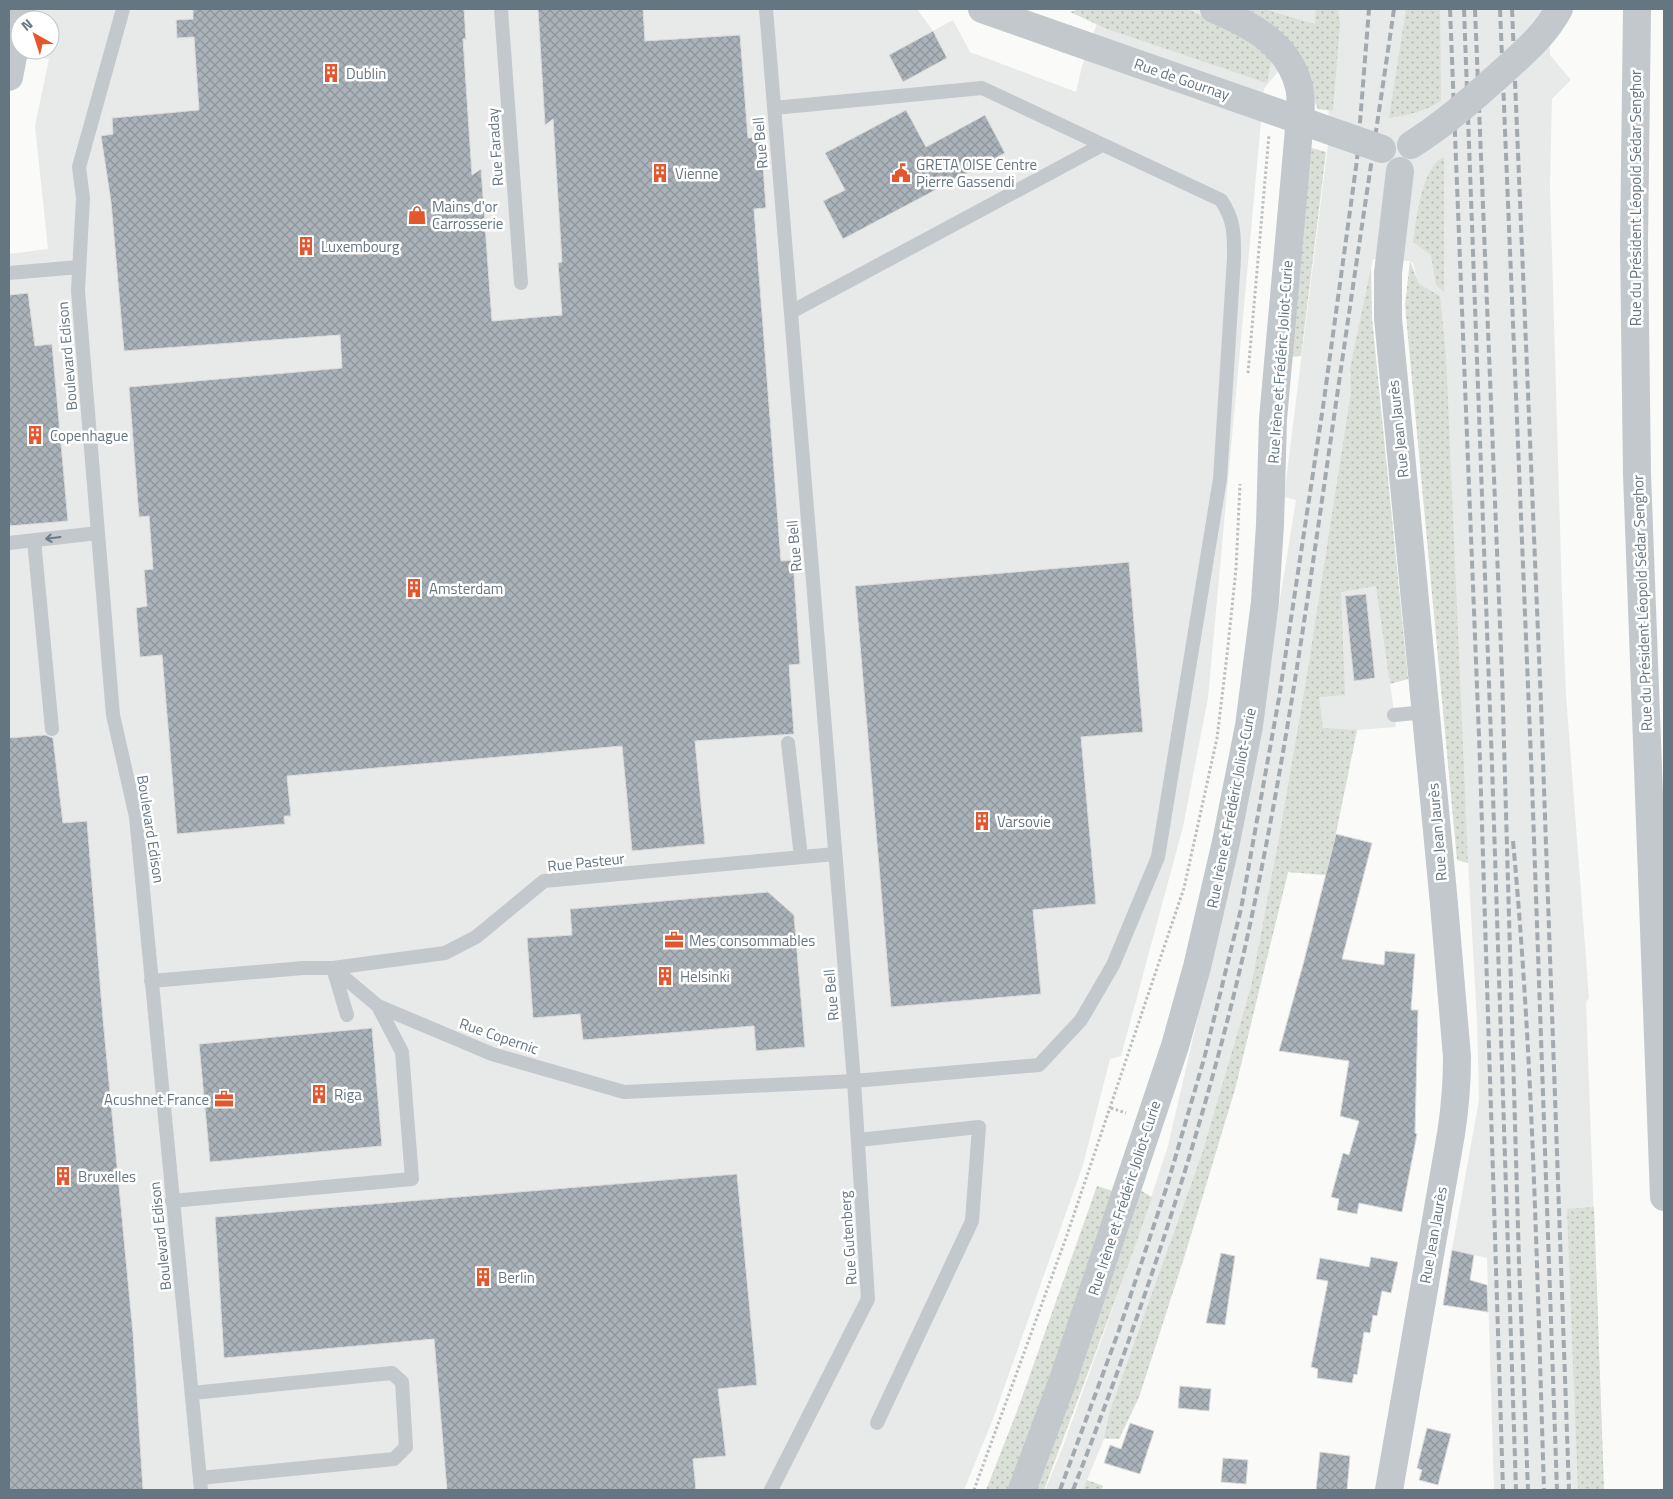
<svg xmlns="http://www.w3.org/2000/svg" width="1673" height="1499" viewBox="0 0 1673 1499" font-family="'Titillium Web',sans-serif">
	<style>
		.built { fill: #e8e9e9 }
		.grass { fill: url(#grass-dots) }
		.building { fill: url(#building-cross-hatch); stroke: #dcdcda }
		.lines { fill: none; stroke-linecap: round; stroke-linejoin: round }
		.path { stroke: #bbbfc2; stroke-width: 3; stroke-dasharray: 2.5 2.5; stroke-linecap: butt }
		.service { stroke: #c3c8cc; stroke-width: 14 }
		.minor { stroke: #c3c8cc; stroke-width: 28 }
		.tertiary { stroke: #c3c8cc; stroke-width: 28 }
		.rail { stroke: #a2aab0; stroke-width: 4; stroke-dasharray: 8 4; stroke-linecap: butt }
		.tertiary-bridge { stroke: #c3c8cc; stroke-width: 28 }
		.oneway { stroke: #6a7a87 }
		.labels { text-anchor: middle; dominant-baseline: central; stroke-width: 5; stroke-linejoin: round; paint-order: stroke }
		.poi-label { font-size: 15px; fill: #657683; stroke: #fff; text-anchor: start }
		.street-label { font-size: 15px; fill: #657683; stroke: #fff }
	</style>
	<defs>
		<pattern id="grass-dots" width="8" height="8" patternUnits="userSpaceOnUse" patternTransform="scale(1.25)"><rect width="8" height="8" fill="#dadfd7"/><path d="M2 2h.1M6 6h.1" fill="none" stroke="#b4b9b4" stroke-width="1.8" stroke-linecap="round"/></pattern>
		<pattern id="building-cross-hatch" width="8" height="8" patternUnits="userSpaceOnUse" patternTransform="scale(1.25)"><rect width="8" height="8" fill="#aab3b9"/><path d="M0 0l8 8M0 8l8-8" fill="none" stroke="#8e969c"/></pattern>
	</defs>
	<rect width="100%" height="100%" fill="#fafaf8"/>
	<path class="built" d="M34 9H917L933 31 953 20 970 52 1076 92 1082 66 1102 9H1549L1550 55 1571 80 1552 99 1550 186 1562 595 1566 694 1589 998 1586 1002 1604 1490H1494L1487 1258 1452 1250 1479 1100 1477 1020 1439 351 1436 350 1413 263 1410 261 1373 259 1349 376 1351 377 1373 557 1396 727 1357 730 1336 833 1326 875 1288 872 1235 1089 1185 1255 1139 1397 1119 1439H1104L1087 1480 1103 1486 1101 1490H1045L1062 1449 1131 1258 1168 1146 1246 810 1296 500 1284 497 1328 145 1330 24H1316L1264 89 1208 698 1183 827 1121 1056 1110 1059 1083 1165 993 1419 964 1490H9V254L48 249 35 126 49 59 25 55 26 50H50V20H32Z"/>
	<path class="grass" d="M1080 9H1188L1225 27 1272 57 1267 83 1107 29 1070 12Z
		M1241 9H1263L1315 24 1316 9H1338L1340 24 1333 111 1318 109C1310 91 1294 43 1281 32 1269 22 1254 16 1241 9Z
		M1406 9H1440L1441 101C1426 111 1408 115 1389 118Z
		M1308 147 1326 152 1301 356 1291 357Z
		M1444 157V292L1436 285 1431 255 1413 242C1416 221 1422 165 1444 157Z
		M1410 261 1419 284 1440 296 1446 357 1468 863 1457 860 1405 305Z
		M1371 267 1372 318 1408 679 1390 684 1376 586 1341 592 1345 695 1319 697 1323 728 1357 730 1336 833 1326 875 1288 872 1235 1089 1186 1251 1139 1397 1119 1439 1104 1438 1110 1411 1202 1154 1251 987 1281 827 1308 669 1351 392 1350 369Z
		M1097 1186 1116 1192 1011 1490H986L1016 1414Z
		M1140 1190 1152 1197 1131 1258 1044 1490H1034Z
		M1594 1207 1604 1490H1578L1567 1209Z
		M1087 1480 1103 1486 1101 1490H1083Z"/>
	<path class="building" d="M193 9H464L466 39H463L472 175 481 169 492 321 562 315 558 263 562 262 553 119 545 125 538 9H643L645 41 740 35 748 138 761 137 766 208 754 209 781 561 793 560 800 664 789 665 794 734 695 741 705 844 632 851 622 746 287 776 291 816H284L285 824 177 834 162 655 140 657 136 608 147 606 144 570 153 569 149 516 139 517 129 387 342 368 340 335 124 351 111 202 101 136 113 134 112 118 199 110 194 37 177 38 176 20 193 19Z
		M933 31 947 58 903 82 889 55Z
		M906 110 926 147 985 115 1005 153 843 239 823 201 845 190 825 153Z
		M28 293 35 346 52 344 68 521 9 526V295Z
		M1129 562 1143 732 1081 737 1096 904 1033 910 1041 994 891 1007 855 586Z
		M1366 594 1375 678 1354 681 1345 596Z
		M45 735 53 738 63 823 87 821 103 1019 133 1333 143 1490H9V738Z
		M1336 834 1372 843 1342 959 1384 965 1385 951 1415 954 1411 1010H1418L1415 1133 1417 1134 1402 1212 1359 1203 1357 1214 1337 1210 1339 1199 1331 1197 1343 1153 1349 1155 1359 1121 1340 1116 1349 1061 1279 1051 1304 961Z
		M768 892 794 915 805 1047 756 1051 754 1026 583 1040 580 1014 533 1018 527 938 572 935 570 909Z
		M372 1028 382 1146 210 1162 199 1044Z
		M737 1174 757 1385 718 1389 726 1456 693 1459 696 1490H447L434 1339 224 1358 215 1217Z
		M1452 1250 1474 1255 1470 1280 1487 1285 1488 1312 1443 1305Z
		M1221 1253 1235 1256 1225 1325 1206 1323Z
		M1371 1257 1398 1262 1391 1293 1382 1291 1377 1316 1373 1315 1370 1333 1364 1332 1357 1375 1354 1374 1352 1383 1317 1378 1318 1369 1311 1367 1328 1281 1316 1279 1320 1258 1369 1267Z
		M1180 1386 1211 1389 1209 1411 1178 1408Z
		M1130 1423 1154 1431 1140 1474 1104 1463 1110 1445 1121 1449Z
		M1427 1428 1451 1434 1438 1485 1419 1480 1422 1470 1417 1468Z
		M1320 1452 1350 1456 1347 1490H1316Z
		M1223 1458 1248 1460 1246 1484 1221 1482Z"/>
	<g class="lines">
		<path class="path" d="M1248 373 1269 135
			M1111 1108 1126 1113
			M974 1490 1067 1235 1184 888 1217 738 1227 655 1236 569 1240 484"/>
		<path class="service" d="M123 9 79 167 83 198 78 291 113 715 136 817 201 1490
			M501 9 521 283
			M766 9 854 1081 868 1299 771 1490
			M9 273 79 267
			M791 312 1102 145
			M34 540 52 729
			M9 543 98 533
			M1394 715 1426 712
			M788 743 801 857
			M151 981 303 968H333L378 1006 492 1054 624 1092 854 1081 1039 1065 1081 1020 1113 965 1158 857 1220 479 1234 258C1234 235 1235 221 1221 200L982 88 774 108
			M347 1015 333 968 445 953 476 937 544 881 835 854
			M858 1140 979 1127 972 1221 877 1423
			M172 1201 412 1179 402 1052 378 1006
			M192 1393 392 1373 402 1382 406 1447 394 1459 200 1478"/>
		<path class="minor" d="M1637 9 1634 243 1637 474 1664 1197
			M9 77 22 9
			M1022 1490 1064 1377 1175 1046 1197 967 1226 842 1249 726 1265 602 1270 525 1273 419 1298 141C1299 123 1303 104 1299 87 1289 44 1251 25 1214 9"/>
		<path class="tertiary" d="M982 9 1067 39
			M1389 1490 1451 1134C1455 1108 1457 1083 1457 1057L1444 904 1388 318V273L1400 171"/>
		<path class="rail" d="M1450 9 1480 762 1503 1490
			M1464 9 1492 765 1516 1490
			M1475 9 1502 674 1519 1262 1528 1490
			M1500 9 1532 783 1557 1490
			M1512 9 1541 704 1569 1490
			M1513 841C1533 1057 1537 1274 1544 1490
			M1060 1490 1118 1333 1167 1186 1204 1059 1241 909 1279 698 1323 407 1357 160 1369 9
			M1073 1490C1141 1315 1202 1135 1244 952 1289 750 1315 545 1345 341 1361 230 1378 120 1394 9"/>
		<path class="tertiary-bridge" d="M1067 39 1382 149
			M1411 145C1444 124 1469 102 1498 76 1521 55 1544 37 1559 9"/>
	</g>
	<defs><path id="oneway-shaft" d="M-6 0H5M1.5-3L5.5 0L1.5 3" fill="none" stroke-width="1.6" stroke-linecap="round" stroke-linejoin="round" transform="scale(1.25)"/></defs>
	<use class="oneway" href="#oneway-shaft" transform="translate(53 538) rotate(173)"/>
	<defs>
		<g id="building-bare" transform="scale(1.5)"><path d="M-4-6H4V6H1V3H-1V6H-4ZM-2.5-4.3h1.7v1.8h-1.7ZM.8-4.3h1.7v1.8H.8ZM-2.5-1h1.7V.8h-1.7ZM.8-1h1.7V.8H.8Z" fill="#e4572e" stroke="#fff" stroke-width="2.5" paint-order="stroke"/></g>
		<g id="civic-bare" transform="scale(1.5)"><path d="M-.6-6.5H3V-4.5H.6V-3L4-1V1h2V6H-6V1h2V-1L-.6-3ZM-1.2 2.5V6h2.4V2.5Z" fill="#e4572e" stroke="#fff" stroke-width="2.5" paint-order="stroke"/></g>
		<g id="shop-bare" transform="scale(1.5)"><path d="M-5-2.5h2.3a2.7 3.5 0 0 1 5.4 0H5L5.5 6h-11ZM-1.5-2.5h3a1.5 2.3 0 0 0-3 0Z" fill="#e4572e" stroke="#fff" stroke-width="2.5" paint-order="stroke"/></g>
		<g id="office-bare" transform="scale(1.5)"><path d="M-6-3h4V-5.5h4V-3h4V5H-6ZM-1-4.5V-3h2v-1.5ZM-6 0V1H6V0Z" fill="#e4572e" stroke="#fff" stroke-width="2.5" paint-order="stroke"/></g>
	</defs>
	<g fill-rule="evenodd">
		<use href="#building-bare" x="331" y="73"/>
		<use href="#building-bare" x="660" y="173"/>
		<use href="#civic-bare" x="901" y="173"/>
		<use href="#shop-bare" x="417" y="215"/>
		<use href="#building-bare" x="306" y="246"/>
		<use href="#building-bare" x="35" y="435"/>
		<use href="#building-bare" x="414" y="588"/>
		<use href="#building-bare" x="982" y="821"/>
		<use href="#office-bare" x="674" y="940"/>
		<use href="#building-bare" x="665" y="976"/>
		<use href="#building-bare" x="319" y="1094"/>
		<use href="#office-bare" x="224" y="1099"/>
		<use href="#building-bare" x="63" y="1176"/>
		<use href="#building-bare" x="483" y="1277"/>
	</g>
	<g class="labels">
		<g class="poi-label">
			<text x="346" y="73">Dublin</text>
			<text x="916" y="164">GRETA OISE Centre<tspan x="916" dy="17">Pierre Gassendi</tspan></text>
			<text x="675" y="173">Vienne</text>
			<text x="432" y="206">Mains d'or<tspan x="432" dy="17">Carrosserie</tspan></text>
			<text x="321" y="246">Luxembourg</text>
			<text x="50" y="435">Copenhague</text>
			<text x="429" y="588">Amsterdam</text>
			<text x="997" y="821">Varsovie</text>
			<text x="689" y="940">Mes consommables</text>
			<text x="680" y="976">Helsinki</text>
			<text x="334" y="1094">Riga</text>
			<text x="209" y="1099" text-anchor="end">Acushnet France</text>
			<text x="78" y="1176">Bruxelles</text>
			<text x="498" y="1277">Berlin</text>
		</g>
		<g class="street-label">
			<text transform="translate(1182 79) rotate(19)">Rue de Gournay</text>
			<text transform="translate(760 143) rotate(-95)">Rue Bell</text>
			<text transform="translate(495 147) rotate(-94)">Rue Faraday</text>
			<text transform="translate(1635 198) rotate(-90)">Rue du Président Léopold Sédar Senghor</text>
			<text transform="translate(67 356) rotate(-95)">Boulevard Edison</text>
			<text transform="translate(1280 362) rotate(-86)">Rue Irène et Frédéric Joliot-Curie</text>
			<text transform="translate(1398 429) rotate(-96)">Rue Jean Jaurès</text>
			<text transform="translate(794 546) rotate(-95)">Rue Bell</text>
			<text transform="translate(1642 603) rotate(-92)">Rue du Président Léopold Sédar Senghor</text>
			<text transform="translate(1231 808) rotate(-79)">Rue Irène et Frédéric Joliot-Curie</text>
			<text transform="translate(151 829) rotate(81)">Boulevard Edison</text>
			<text transform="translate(1437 832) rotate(-95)">Rue Jean Jaurès</text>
			<text transform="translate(586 862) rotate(-6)">Rue Pasteur</text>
			<text transform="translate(831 995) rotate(-95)">Rue Bell</text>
			<text transform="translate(499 1036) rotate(19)">Rue Copernic</text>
			<text transform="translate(1124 1198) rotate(-72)">Rue Irène et Frédéric Joliot-Curie</text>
			<text transform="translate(1433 1235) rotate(-80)">Rue Jean Jaurès</text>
			<text transform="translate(160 1236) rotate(-96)">Boulevard Edison</text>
			<text transform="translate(848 1238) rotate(-94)">Rue Gutenberg</text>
		</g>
	</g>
	<rect width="1673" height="1499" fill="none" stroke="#657683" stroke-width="20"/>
	<g transform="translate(35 35) rotate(321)"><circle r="24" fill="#ffffff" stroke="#c1c8cd"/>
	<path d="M0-4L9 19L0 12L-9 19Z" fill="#e4572e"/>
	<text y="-8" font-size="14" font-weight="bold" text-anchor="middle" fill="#657683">N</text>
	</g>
</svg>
